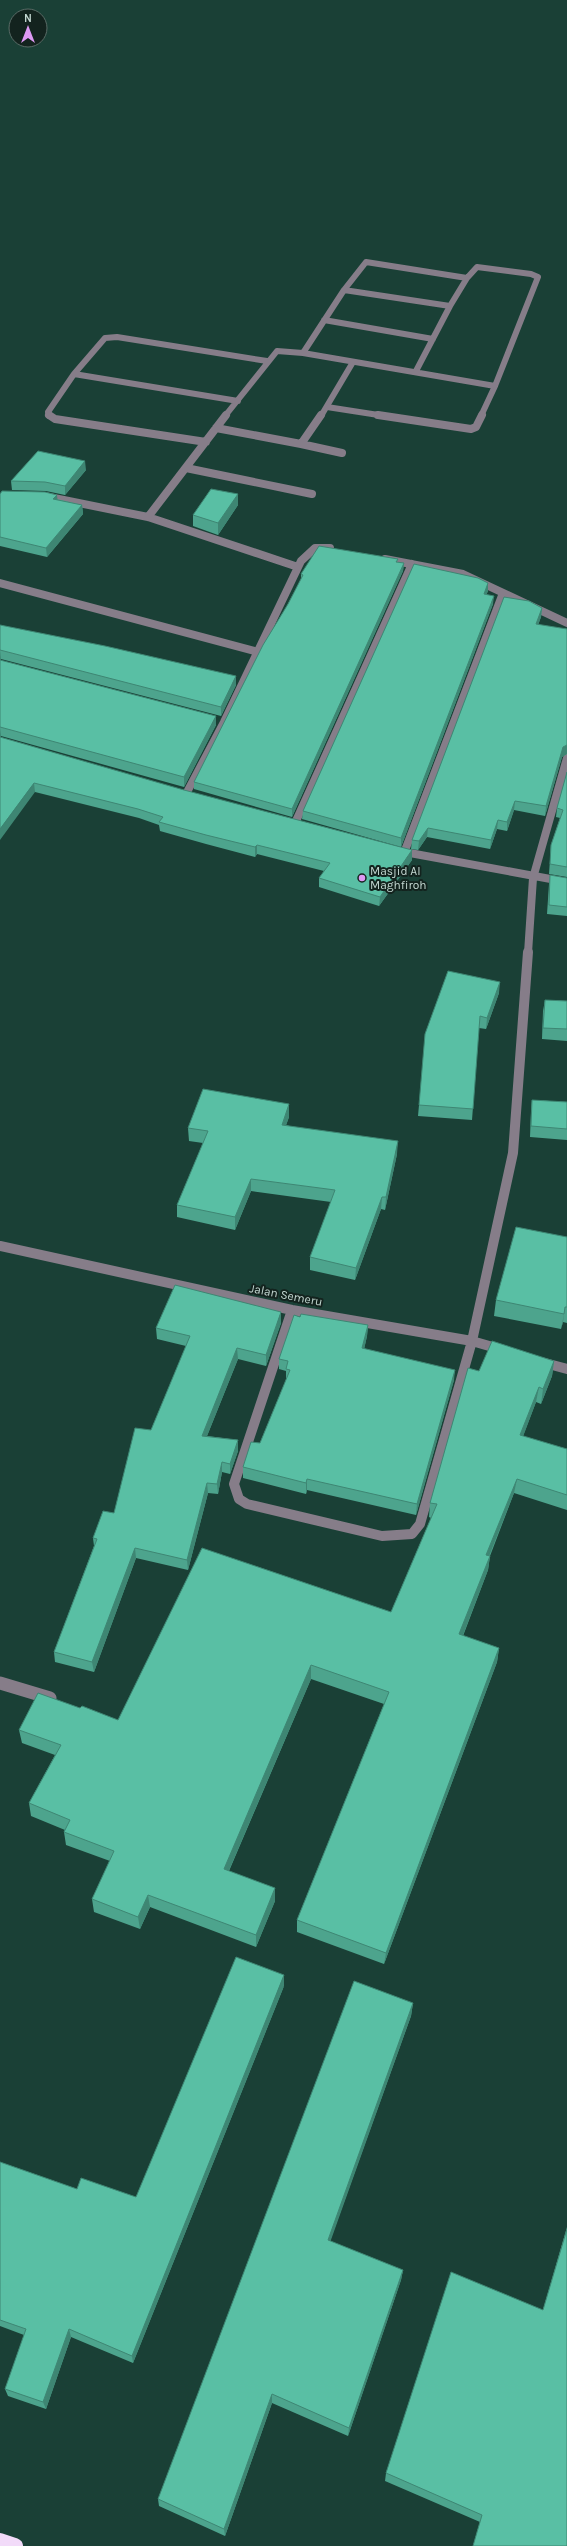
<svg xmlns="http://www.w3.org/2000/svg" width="567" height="2546" viewBox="0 0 567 2546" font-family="Karla,sans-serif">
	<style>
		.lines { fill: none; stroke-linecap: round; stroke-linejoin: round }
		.minor-far3 { stroke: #867d89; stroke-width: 6 }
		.minor-far2 { stroke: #867d89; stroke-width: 8 }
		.minor-far1 { stroke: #867d89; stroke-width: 10 }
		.minor { stroke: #867d89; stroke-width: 13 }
		.highway { stroke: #f2dbf9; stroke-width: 16 }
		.wall { fill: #4da48d }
		.shaded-wall { fill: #3e8673 }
		.building { fill: #59bfa4; stroke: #3e8673 }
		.poi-dot { fill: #dd99f3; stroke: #13231e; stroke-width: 1.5 }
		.labels { text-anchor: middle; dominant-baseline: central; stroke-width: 4; stroke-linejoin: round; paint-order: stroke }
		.poi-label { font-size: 12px; fill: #c3d7d1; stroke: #13231e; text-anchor: start }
		.street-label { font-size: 12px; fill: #c3d7d1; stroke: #13231e }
	</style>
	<rect width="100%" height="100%" fill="#1a4036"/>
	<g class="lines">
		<path class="minor-far3" d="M366 262 467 278 477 267 531 274 538 277 495 386 303 353 344 290Z
			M344 290 450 306 416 371
			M450 306 467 278
			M324 320 433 339
			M74 374 238 401
			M327 407 385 416
			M49 416 48 412 74 374 105 338 117 337 267 361
			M225 416 277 351 303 353
			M321 416 353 362
			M481 416 495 386"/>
		<path class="minor-far2" d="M49 415 55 419 206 442
			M378 415 471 429 476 427 482 415
			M216 428 301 444 321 415
			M301 444 342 453
			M186 468 312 494
			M44 496 148 517 298 567
			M148 517 226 415
			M385 559 463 574 567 623
			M0 583 258 652
			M186 794 224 722 301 561 315 548H330
			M296 821 412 564
			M399 851 567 882
			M404 853 503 593
			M528 953 533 878 567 758"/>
		<path class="minor-far1" d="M0 1246 292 1310 472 1341 503 1350
			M292 1310 234 1484 239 1499 247 1504 382 1536 412 1534 420 1524 472 1341 513 1153 528 952
			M541 1362 567 1369"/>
		<path class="minor" d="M0 1683 50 1698"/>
		<path class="highway" d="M0 2541 15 2546"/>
	</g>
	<path class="wall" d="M86 470 65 495 46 491 12 490 11 481Z
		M0 494 57 495V499L82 505 83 514 47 557 0 546Z
		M238 494V505L218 535 193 526V515Z
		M398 559 397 562 404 563 403 571 292 817 194 789V782L288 604 301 579V574Z
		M488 583V591L486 595 493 604 401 847 302 819 303 811Z
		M542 608 541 617 538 625 567 629V754L562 757 545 816 514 810 507 831 497 829 490 849 427 837 418 850 411 849 412 840Z
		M0 625 236 685 221 716 1 659 0 660Z
		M0 660 216 725 184 787 1 736 0 737Z
		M0 737 412 860 379 906 319 887V878L324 871 257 854 255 857 206 844 160 831 159 825 139 818 35 792Z
		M567 772V877L549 874 551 845 560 818 556 817 557 808Z
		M550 875 567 878V916L547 914 549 884Z
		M448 971 499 993 486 1029 479 1028 472 1120 418 1116 419 1105Z
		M545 1000 567 1001V1041L542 1039 543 1011Z
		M532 1100 567 1102V1140L530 1137 531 1111Z
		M289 1104V1117L286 1125 397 1154 385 1210 381 1209 355 1280 310 1270V1257L331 1202 251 1191 235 1230 177 1217V1205L203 1143 189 1141 188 1128Z
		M567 1237V1323L563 1322 561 1329 494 1316 496 1300Z
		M300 1317 368 1325 367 1336 364 1349 454 1380 416 1515 307 1490 306 1494 243 1478V1467L260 1443 286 1380V1371L279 1369V1359Z
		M281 1323 266 1366 238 1359 207 1436 238 1440V1451L230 1474 222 1472 218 1494 208 1493 188 1570 136 1558 94 1672 55 1662 54 1652 94 1546 93 1538 114 1513 151 1430 186 1346 157 1339 156 1328Z
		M554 1361 552 1376 541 1404 536 1402 523 1436 567 1449V1510L514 1493 490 1556 488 1570 463 1636 499 1648 497 1662 384 1964 297 1932V1920L384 1704 311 1679 229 1871 275 1888V1901L256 1947 150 1907 140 1929 94 1912 92 1899 110 1861 66 1845 64 1832 65 1830 31 1816 29 1803 55 1755 22 1743 19 1730 80 1708 118 1720 391 1612 431 1518 429 1517 430 1503 479 1371Z
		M284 1986 133 2363 71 2337 46 2409 8 2396 5 2389 24 2335 0 2326V2162L77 2189 136 2197Z
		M413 2003 411 2016 330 2241 403 2270 401 2280 348 2436 272 2403 225 2536 159 2506 158 2499Z
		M567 2227V2546H473L480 2522 385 2481 386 2473 543 2310Z"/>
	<path class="shaded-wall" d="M85 461 86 470 65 495V486Z
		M238 494V505L218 535V523Z
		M57 495 58 504 53 499Z
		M82 505 83 514 47 557 46 548Z
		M404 563 403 571 292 817V809Z
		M488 583V591L483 603 484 594Z
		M494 596 493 604 401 847V838Z
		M542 608 541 617 535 633 536 624Z
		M0 650 1 659 0 660Z
		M236 676V685L221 716V707Z
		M216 716V725L184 787V777Z
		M0 727 1 736 0 737Z
		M567 745V754L562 757 545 816 546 806 563 747Z
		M34 783 35 792 0 840V829Z
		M515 801 514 810 507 831V822Z
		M498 820 497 829 490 849 491 840Z
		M428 828 427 837 418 850 419 841Z
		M257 845V854L255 857V847Z
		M412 850V860L379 906 380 897Z
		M500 982 499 993 486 1029 487 1018Z
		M289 1104V1117L282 1137V1125Z
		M398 1141 397 1154 385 1210 386 1197Z
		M251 1179V1191L235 1230V1217Z
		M382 1197 381 1209 355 1280 356 1268Z
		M565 1307 563 1322 561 1329 564 1314Z
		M281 1312V1323L266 1366V1355Z
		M368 1325 367 1336 362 1359V1348Z
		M237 1348 238 1359 203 1446 202 1436Z
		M554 1361 552 1376 541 1404 543 1389Z
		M455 1370 454 1380 416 1515 417 1504Z
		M539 1387 536 1402 518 1450 520 1435Z
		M238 1440V1451L230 1474V1464Z
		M222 1462V1472L218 1494 217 1484Z
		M307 1479V1490L306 1494V1483Z
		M517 1479 514 1493 484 1569 486 1555Z
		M207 1483 208 1493 188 1570 187 1560Z
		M135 1548 136 1558 94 1672 92 1662Z
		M490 1556 488 1570 458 1648 459 1634Z
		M499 1648 497 1662 384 1964 386 1953Z
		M311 1665V1679L224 1882V1869Z
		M275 1888V1901L256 1947V1935Z
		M148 1895 150 1907 140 1929 138 1917Z
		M284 1975V1986L133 2363 132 2356Z
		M413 2003 411 2016 327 2251 328 2240Z
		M403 2270 401 2280 348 2436 349 2428Z
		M69 2329 71 2337 46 2409 43 2402Z
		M272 2394V2403L225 2536 224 2529Z"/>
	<path class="building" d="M38 451 85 461 65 486 45 482 11 481Z
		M211 489 238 494 218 523 193 515Z
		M2 491 45 492 57 495 53 499 82 505 46 548 0 537V494Z
		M319 546 398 559 396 562 404 563 292 809 194 782 263 645 288 604 303 575 301 574Z
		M414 564 478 578 488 583 484 594 494 596 401 838 303 811Z
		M504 597 529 601 542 608 536 624 567 629V745L563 747 546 806 515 801 507 822 498 820 491 840 428 828 419 841 412 840Z
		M0 625 105 646 236 676 221 707 0 650Z
		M0 660 216 716 184 777 0 727Z
		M0 737 184 790 412 850 380 897 319 878 330 863 257 845 255 847 206 835 159 822 163 817 138 809 34 783 0 829Z
		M567 772V867L550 864 551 845 563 810 557 808Z
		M550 875 567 878V907L549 905Z
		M448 971 500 982 487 1018 480 1016 473 1109 419 1105 425 1034Z
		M545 1000 567 1001V1029L543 1028Z
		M203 1089 289 1104 282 1125 398 1141 386 1197H382L356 1268 310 1257 335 1190 251 1179 235 1217 177 1205 208 1131 188 1128Z
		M532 1100 567 1102V1129L531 1126Z
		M516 1227 567 1237V1307H565L564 1314 496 1300Z
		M175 1285 281 1312 266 1355 237 1348 202 1436 238 1440 230 1464 222 1462 217 1484 207 1483 187 1560 135 1548 92 1662 54 1652 97 1539 93 1538 103 1511 114 1513 135 1428 151 1430 190 1336 156 1328Z
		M301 1314 368 1325 362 1348 455 1370 417 1504 307 1479 306 1483 243 1467 251 1442 260 1443 290 1370 286 1369 288 1361 279 1359 294 1315 300 1317Z
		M492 1341 554 1361 543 1389 539 1387 520 1435 567 1449V1495L517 1479 486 1555 490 1556 459 1634 499 1648 386 1953 297 1920 389 1692 311 1665 224 1869 275 1888 256 1935 148 1895 138 1917 92 1899 114 1851 64 1832 70 1820 29 1803 61 1745 19 1730 38 1693 80 1708 82 1706 118 1720 202 1548 391 1612 437 1504 430 1503 468 1368 479 1371Z
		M236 1957 284 1975 132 2356 69 2329 43 2402 5 2389 26 2329 0 2320V2162L77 2189 81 2178 136 2197Z
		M354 1981 413 2003 328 2240 403 2270 349 2428 272 2394 224 2529 158 2499Z
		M567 2229V2546H473L482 2515 386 2473 451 2272 543 2310Z"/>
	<circle class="poi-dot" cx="362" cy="878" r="4"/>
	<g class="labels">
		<g class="poi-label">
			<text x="370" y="871">Masjid Al<tspan x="370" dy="14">Maghfiroh</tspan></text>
		</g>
		<g class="street-label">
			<text transform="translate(286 1295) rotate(11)">Jalan Semeru</text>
		</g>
	</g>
	<g transform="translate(28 28)"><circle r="19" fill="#13231e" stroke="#596b66"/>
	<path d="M0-3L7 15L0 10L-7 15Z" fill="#dd99f3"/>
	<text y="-6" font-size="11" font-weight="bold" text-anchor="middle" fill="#c3d7d1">N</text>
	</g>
</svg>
